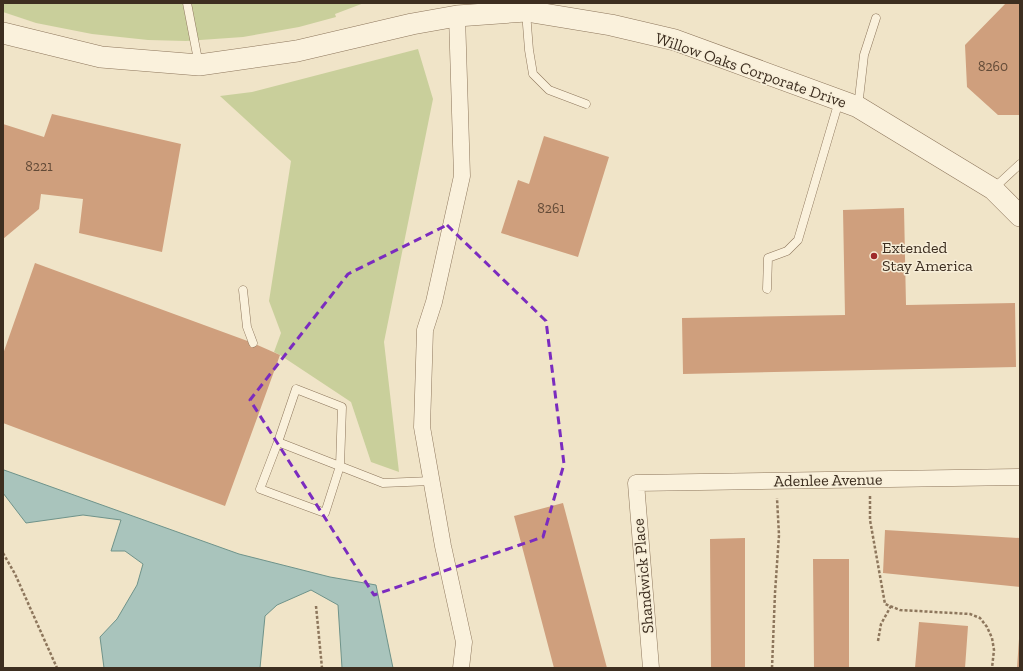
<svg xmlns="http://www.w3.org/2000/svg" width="1023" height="671" viewBox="0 0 1023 671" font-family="'Zilla Slab',serif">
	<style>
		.green { fill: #c9cf9b }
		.water { fill: #a9c4bc; stroke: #6f938a }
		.building { fill: #cf9f7d }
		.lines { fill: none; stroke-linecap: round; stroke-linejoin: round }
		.service-casing { stroke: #8d765c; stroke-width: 9 }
		.minor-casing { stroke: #8d765c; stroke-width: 17 }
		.tertiary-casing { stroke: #8d765c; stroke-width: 22 }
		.path { stroke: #8d765c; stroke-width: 2.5; stroke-dasharray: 3 2; stroke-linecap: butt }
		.service { stroke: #faf1dc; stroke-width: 8 }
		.minor { stroke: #faf1dc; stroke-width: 16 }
		.tertiary { stroke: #faf1dc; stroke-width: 21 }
		.marked { fill: none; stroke: #7b2cbf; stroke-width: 3; stroke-dasharray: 8 5; stroke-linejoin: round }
		.poi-dot { fill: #9e2a2b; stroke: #f7eed8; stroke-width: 1.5 }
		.labels { text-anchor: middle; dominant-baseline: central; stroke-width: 3; stroke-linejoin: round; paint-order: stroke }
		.number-label { font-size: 14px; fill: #624a37 }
		.street-label { font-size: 16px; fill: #3d2e20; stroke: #f7eed8 }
		.poi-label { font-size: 16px; fill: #3d2e20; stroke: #f7eed8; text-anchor: start }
	</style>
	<rect width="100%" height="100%" fill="#f0e4c8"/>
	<path class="green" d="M3 3H364L335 14 336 17 299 27 243 37 186 41 148 40 92 34 36 23 3 12Z
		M418 49 433 99 384 342 399 472 371 462 351 402 280 355 274 352 281 333 269 301 291 161 220 96 252 92Z"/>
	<path class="water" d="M4 470 239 554 330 577 376 585 393 668H342L338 605 311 590 277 605 265 616 260 668H104L100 637 117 619 137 585 143 564 125 551H111L121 520 83 515 26 523 3 493V472Z"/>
	<path class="building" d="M1006 3H1020V115H998L967 87 965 45Z
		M52 114 181 144 162 252 79 233 83 199 41 194 39 209 3 239V124L44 137Z
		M544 136 609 157 578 257 501 233 518 180 529 184Z
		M904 208 906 305 1015 303 1016 367 683 374 682 318 845 315 843 210Z
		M35 263 253 343 280 355 225 506 3 423V354Z
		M563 503 607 668H554L514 516Z
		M885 530 1020 538V587L883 573Z
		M745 538V668H711L710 539Z
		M813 559H849V668H814Z
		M919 622 968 626 965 668H915Z
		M1019 639H1020V668H1017Z"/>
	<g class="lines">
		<g class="service-casing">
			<path id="service" d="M187 3 199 65
				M526 12 529 50 533 74 549 90 586 104
				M858 107 864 55 876 18
				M993 189 1020 164
				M767 289 768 258 787 251 798 240 839 101
				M243 290 247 327 253 343
				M278 442 260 489 325 513 340 466 342 407 296 389 278 442 383 483 431 481"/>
		</g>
		<g class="minor-casing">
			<path id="minor" d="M457 16 462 176 434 302 425 330 422 427 443 546 464 642 461 668
				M651 668 636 483 1020 477"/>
		</g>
		<g class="tertiary-casing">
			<path id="tertiary" d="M3 33 101 57 199 65 297 51 412 24 457 16 526 11 611 25 675 40 858 107 993 189 1020 216"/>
		</g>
		<path class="path" d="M870 496V520L885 604 900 610 970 614 980 618 987 627 992 638 994 650 992 668
			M3 553 15 574 57 668
			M316 606 322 668
			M878 641 881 624 891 606
			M772 668 775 593 779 535 777 498"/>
		<use href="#service" class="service"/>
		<use href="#minor" class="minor"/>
		<use href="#tertiary" class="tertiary"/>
	</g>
	<path class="marked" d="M447 225 546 321 564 464 543 537 374 595 250 400 348 274Z"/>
	<circle class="poi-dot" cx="874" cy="256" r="4"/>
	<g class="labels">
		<g class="number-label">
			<text x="993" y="66">8260</text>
			<text x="39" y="166">8221</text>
			<text x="551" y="208">8261</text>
		</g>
		<g class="street-label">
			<text transform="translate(751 70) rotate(19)">Willow Oaks Corporate Drive</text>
			<text transform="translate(828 480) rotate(-1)">Adenlee Avenue</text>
			<text transform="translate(643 576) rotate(-95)">Shandwick Place</text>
		</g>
		<g class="poi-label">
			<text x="882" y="247">Extended<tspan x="882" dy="18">Stay America</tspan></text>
		</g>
	</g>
	<rect width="1023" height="671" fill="none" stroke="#3d2e20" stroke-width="8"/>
</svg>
